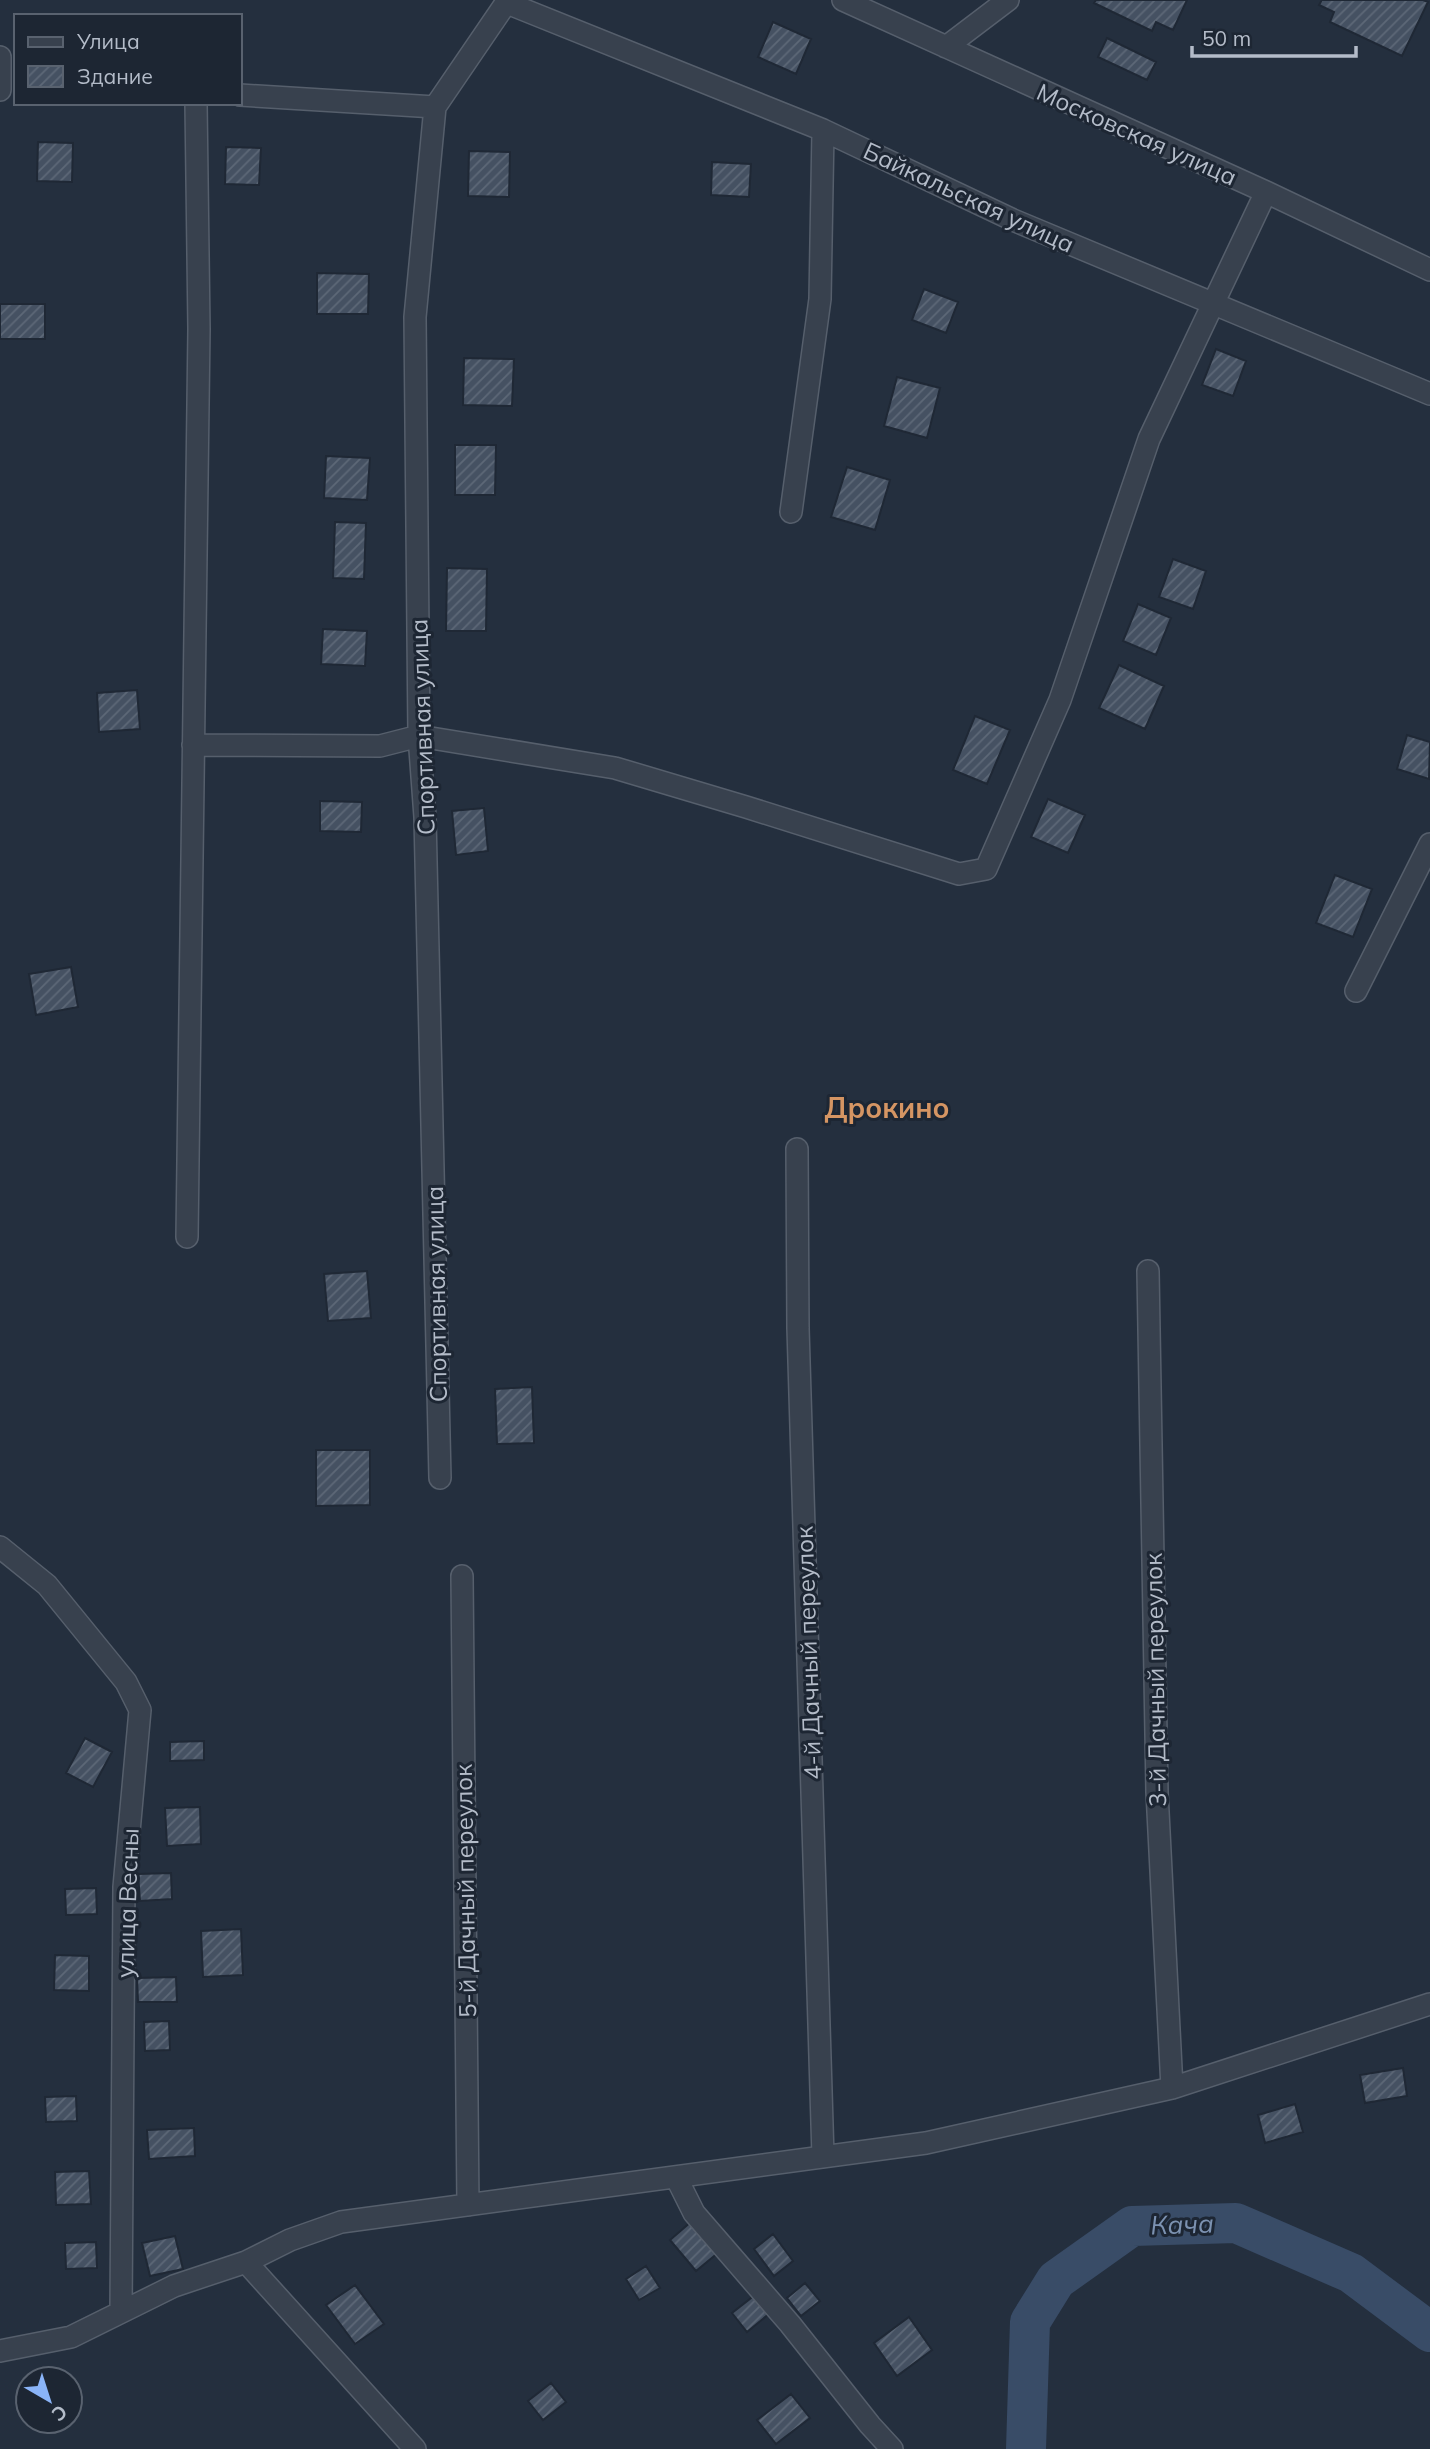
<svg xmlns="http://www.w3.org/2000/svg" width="1430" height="2449" viewBox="0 0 1430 2449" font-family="Mulish,sans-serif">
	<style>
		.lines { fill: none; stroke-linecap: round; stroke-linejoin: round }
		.river { stroke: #394c67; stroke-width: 40 }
		.building { fill: url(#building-hatch); stroke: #1f2835; stroke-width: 2 }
		.minor-casing { stroke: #565f6c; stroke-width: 24 }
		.minor { stroke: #38414e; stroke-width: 21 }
		.labels { text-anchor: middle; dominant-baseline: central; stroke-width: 6; stroke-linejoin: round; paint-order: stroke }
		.street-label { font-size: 24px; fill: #b4bcc9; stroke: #1d2633 }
		.water-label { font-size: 26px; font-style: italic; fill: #7c92b1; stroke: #1d2633 }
		.quarter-label { font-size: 28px; font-weight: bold; fill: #d59563; stroke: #1d2633 }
	</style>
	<defs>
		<pattern id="building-hatch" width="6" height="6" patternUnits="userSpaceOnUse" patternTransform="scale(1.75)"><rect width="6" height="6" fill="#455162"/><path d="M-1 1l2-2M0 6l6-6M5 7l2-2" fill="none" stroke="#5d6877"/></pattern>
	</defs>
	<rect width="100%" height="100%" fill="#242f3e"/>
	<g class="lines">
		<path class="river" d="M1026 2449 1030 2322 1056 2280 1132 2226 1236 2223 1351 2273 1430 2332"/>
	</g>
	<path class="building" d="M1096 0H1187L1173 30 1156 22 1152 31 1094 3Z
		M1322 0H1423L1428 2 1402 56 1330 22 1334 12 1319 5Z
		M773 22 811 39 796 74 758 57Z
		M1107 38 1156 62 1147 80 1098 57Z
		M38 142 73 143 72 182 37 181Z
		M226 147 261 148 259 185 225 184Z
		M469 151 510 152 509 197 468 196Z
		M712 162 751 164 749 197 711 195Z
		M317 273 369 274 368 314H317Z
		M924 289 958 302 946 333 912 320Z
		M0 304H45V339H0Z
		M1216 349 1246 361 1233 396 1202 385Z
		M464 358 514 359 512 406 463 405Z
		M897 377 940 388 927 438 884 426Z
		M455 445H496L495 495H455Z
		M326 456 370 458 367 500 324 498Z
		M847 467 890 480 875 530 831 517Z
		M335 522 366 523 364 579 333 578Z
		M1173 559 1206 571 1193 609 1159 597Z
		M447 568 487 569 486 631H446Z
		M1138 604 1171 618 1156 655 1123 641Z
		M323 629 367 631 365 666 321 664Z
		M1119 665 1164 686 1145 729 1099 708Z
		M137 690 140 729 99 732 97 693Z
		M975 716 1010 730 987 784 953 770Z
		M1407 735 1430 742 1429 779 1397 769Z
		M1048 799 1085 815 1068 853 1031 837Z
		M320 801 362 802 361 832 320 831Z
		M484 808 488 851 456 855 452 811Z
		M1335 875 1372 889 1353 937 1316 923Z
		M71 967 78 1007 36 1015 29 974Z
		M367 1271 371 1318 328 1321 324 1274Z
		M532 1387 534 1443 497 1444 495 1389Z
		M316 1450H370V1505L316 1506Z
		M85 1738 112 1752 93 1787 66 1773Z
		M204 1741V1760L170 1761V1742Z
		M200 1807 201 1844 167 1846 165 1808Z
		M171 1873 172 1899 140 1901 138 1874Z
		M96 1888 97 1914 66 1915 65 1889Z
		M241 1929 243 1975 203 1977 201 1931Z
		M55 1955 89 1956V1991L54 1990Z
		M176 1977 177 2002H138L137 1978Z
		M169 2021 170 2050 145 2051 144 2022Z
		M1403 2068 1407 2096 1365 2103 1360 2075Z
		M76 2096 77 2121 46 2122 45 2097Z
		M1295 2104 1303 2132 1265 2143 1258 2115Z
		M194 2128 195 2156 149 2159 147 2130Z
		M89 2171 91 2204 56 2205 55 2172Z
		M692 2221 719 2252 696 2271 670 2240Z
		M773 2234 793 2261 774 2276 754 2249Z
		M175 2236 183 2269 150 2276 142 2243Z
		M96 2242 97 2268 66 2269 65 2243Z
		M646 2266 660 2288 639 2300 626 2279Z
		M805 2283 820 2301 801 2316 787 2298Z
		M355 2285 384 2324 355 2344 326 2305Z
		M755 2295 770 2313 747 2332 732 2313Z
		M909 2317 932 2350 897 2376 874 2343Z
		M551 2383 566 2402 543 2420 528 2401Z
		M791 2394 810 2418 776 2444 757 2420Z"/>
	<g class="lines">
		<g class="minor-casing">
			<path id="minor" d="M843 0 1266 192 1430 270
				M507 3 823 130 1013 220 1430 394
				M946 47 1008 0
				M0 57V90
				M240 95 435 107
				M791 512 820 299 823 130
				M193 745 380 746 419 736 615 768 746 807 959 874 986 869 1060 700 1149 439 1266 192
				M1356 991 1430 844
				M797 1149 798 1328 823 2157
				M187 1237 199 329 196 103
				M1148 1271 1157 1792 1172 2088
				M440 1478 425 817 419 736 415 317 435 107 508 0
				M0 1547 47 1585 126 1682 140 1710 124 1887 121 2312
				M462 1576 468 2205
				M676 2177 694 2213 790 2324 870 2425 892 2449
				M246 2262 415 2449
				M0 2351 71 2337 174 2286 246 2262 290 2240 341 2222 926 2143 1172 2088 1430 2004"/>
		</g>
		<use href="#minor" class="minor"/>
	</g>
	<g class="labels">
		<g class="street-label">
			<text transform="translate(1137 134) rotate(24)">Московская улица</text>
			<text transform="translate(969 197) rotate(25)">Байкальская улица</text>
			<text transform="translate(422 727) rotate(-92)">Спортивная улица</text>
			<text transform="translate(436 1294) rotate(-91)">Спортивная улица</text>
			<text transform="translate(808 1653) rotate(-92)">4-й Дачный переулок</text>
			<text transform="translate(1155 1680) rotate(-91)">3-й Дачный переулок</text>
			<text transform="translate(465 1891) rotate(-91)">5-й Дачный переулок</text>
			<text transform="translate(127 1903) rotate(-88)">улица Весны</text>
		</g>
		<g class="water-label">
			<text transform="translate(1182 2224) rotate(-2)">Кача</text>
		</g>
		<g class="quarter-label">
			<text x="887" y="1107">Дрокино</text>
		</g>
	</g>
	<rect x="14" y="14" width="228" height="91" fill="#1d2633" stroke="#59626f" stroke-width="2"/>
	<rect x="28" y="37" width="35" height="10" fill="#38414e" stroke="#59626f" stroke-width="2"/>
	<text x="77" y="49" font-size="21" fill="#b4bcc9">Улица</text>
	<rect x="28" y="66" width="35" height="21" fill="url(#building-hatch)" stroke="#59626f" stroke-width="2"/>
	<text x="77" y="84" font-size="21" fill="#b4bcc9">Здание</text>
	<g transform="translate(49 2400) rotate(141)"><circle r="33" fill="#1d2633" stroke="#59626f" stroke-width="2"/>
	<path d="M0-5L12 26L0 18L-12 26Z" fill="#8ab4f8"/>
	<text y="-10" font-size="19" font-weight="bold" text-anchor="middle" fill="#b4bcc9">С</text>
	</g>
	<path d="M1192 46v10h164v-10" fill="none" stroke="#b4bcc9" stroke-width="3.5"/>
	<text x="1202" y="46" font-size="21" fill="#b4bcc9" stroke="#1d2633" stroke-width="5" paint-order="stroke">50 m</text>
</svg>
